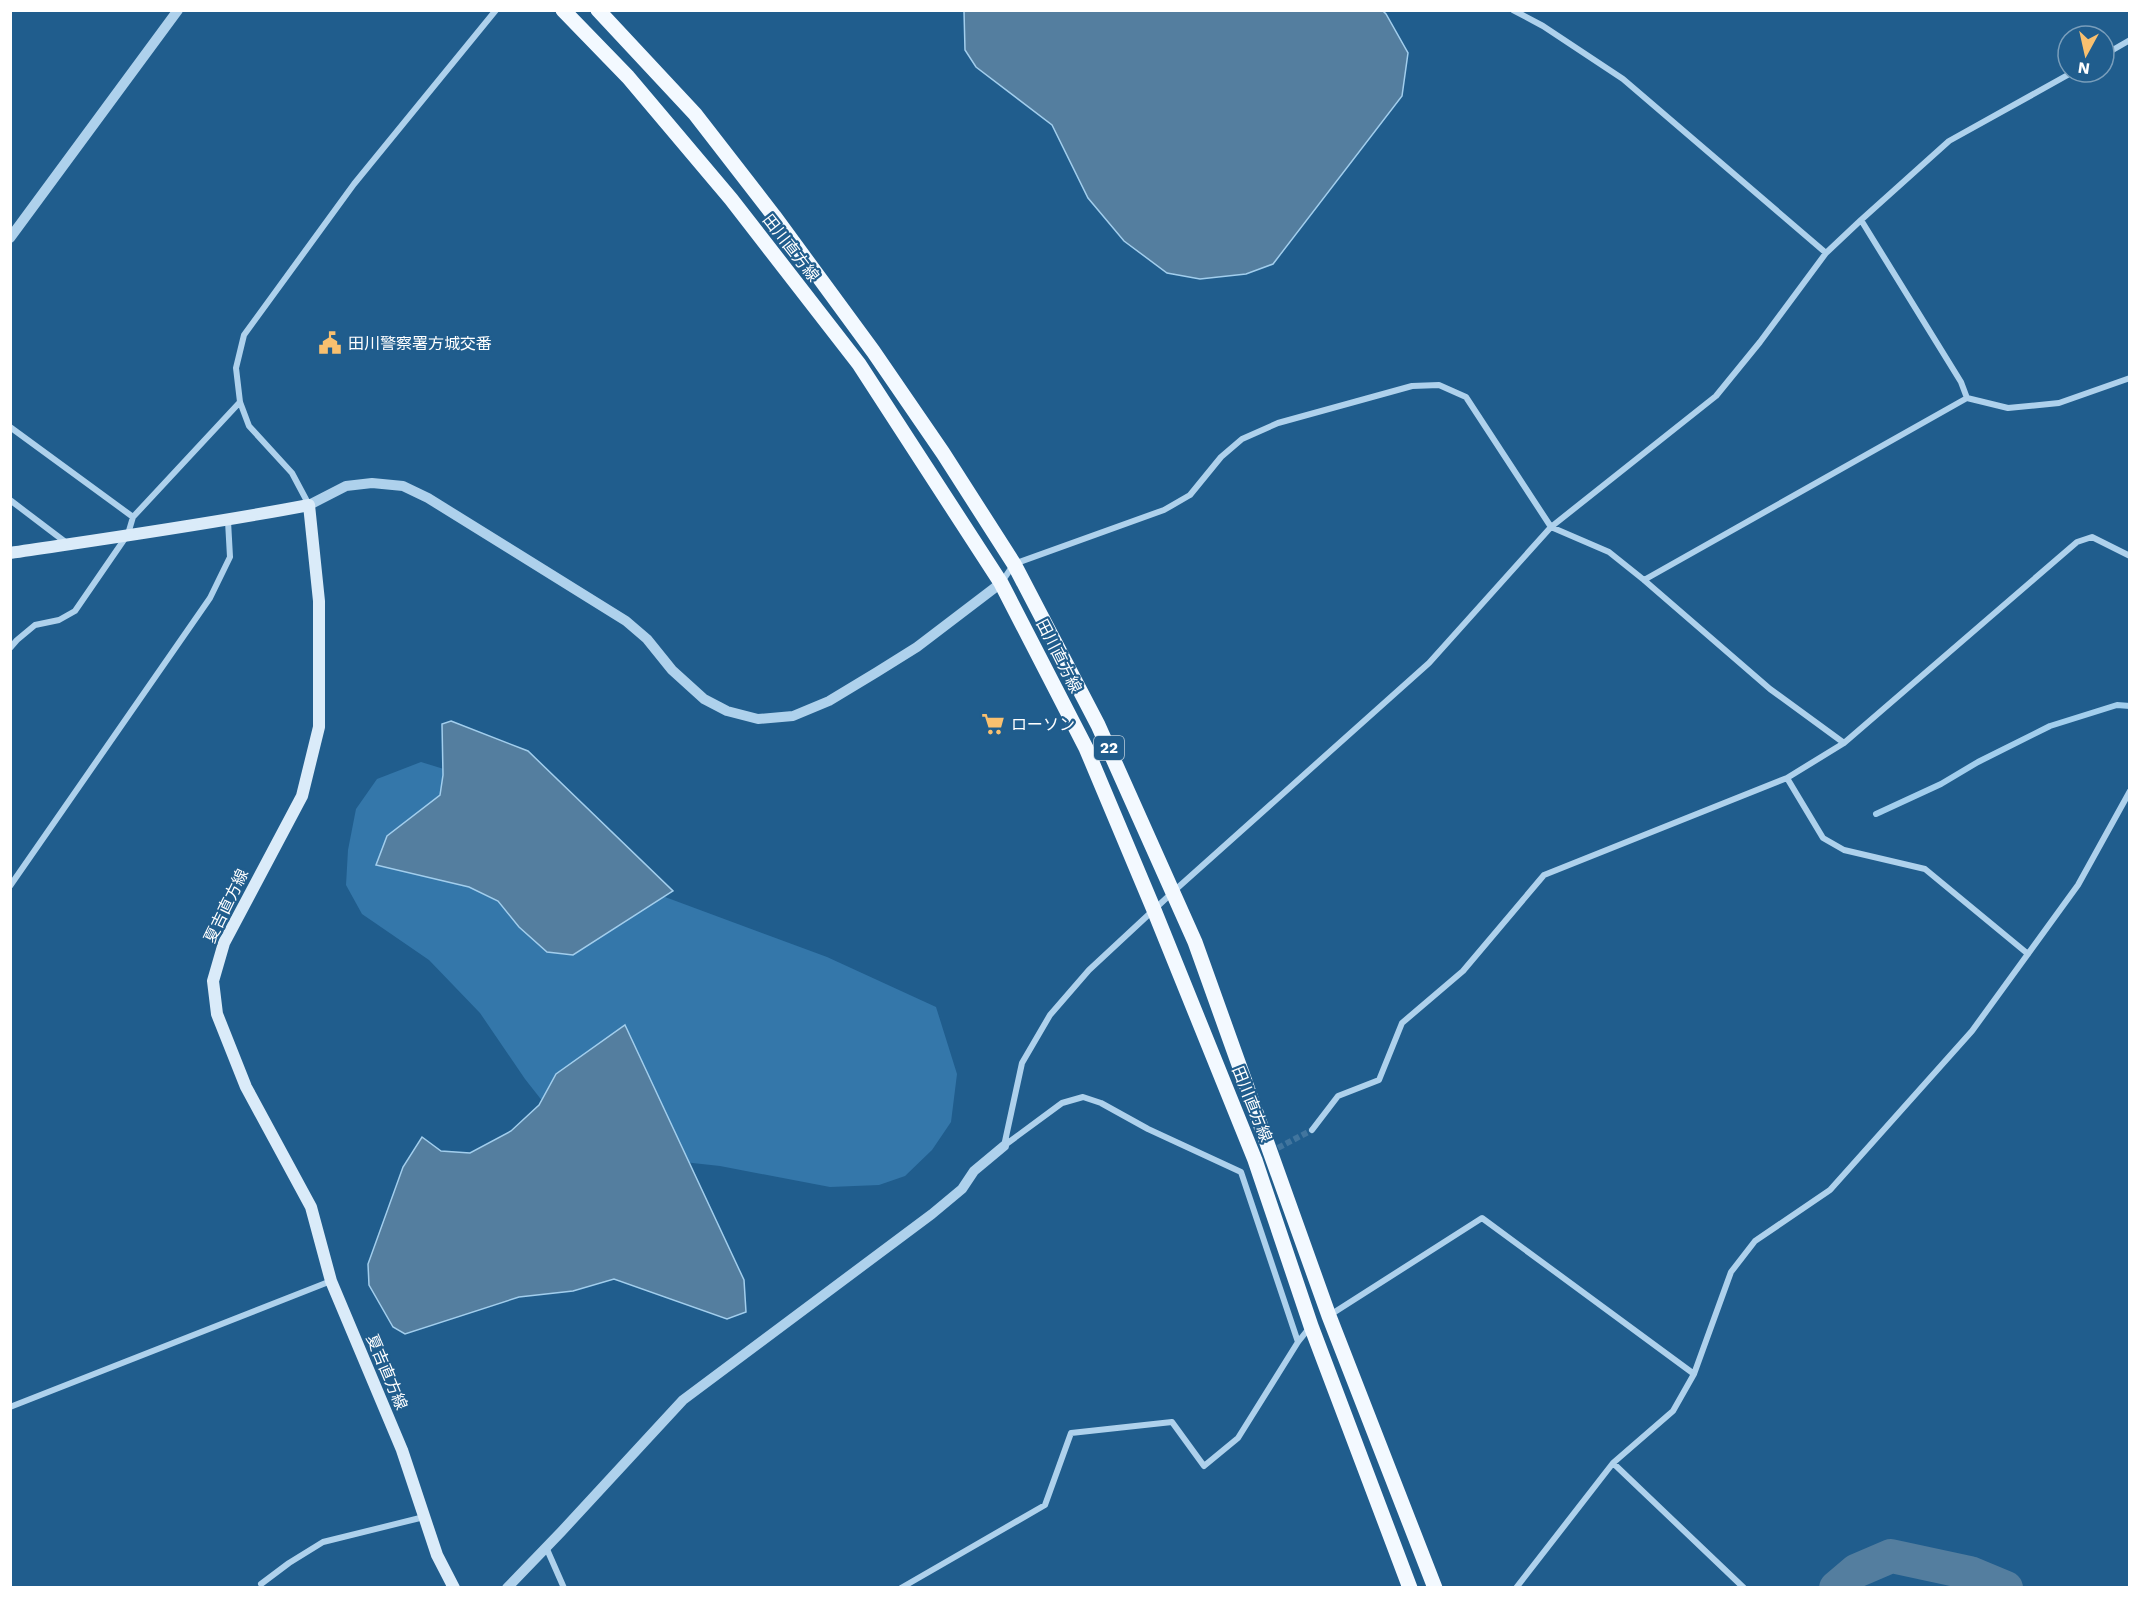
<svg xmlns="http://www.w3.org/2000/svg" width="2140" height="1598" viewBox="0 0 2140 1598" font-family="'Work Sans','Noto Sans JP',sans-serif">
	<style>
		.green { fill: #3477aa }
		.water { fill: #547e9f; stroke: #a2ceed; stroke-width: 1.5 }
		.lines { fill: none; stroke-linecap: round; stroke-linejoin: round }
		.stream { stroke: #a2ceed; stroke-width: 6 }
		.river { stroke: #547e9f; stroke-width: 34 }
		.minor-tunnel { stroke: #41759e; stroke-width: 6; stroke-dasharray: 6 3; stroke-linecap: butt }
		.minor { stroke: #aed1ec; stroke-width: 6 }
		.tertiary { stroke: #aed1ec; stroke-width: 10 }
		.secondary { stroke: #daebf9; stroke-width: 12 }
		.primary { stroke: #f3f9ff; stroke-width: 15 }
		.labels { text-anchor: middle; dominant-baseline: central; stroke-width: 4.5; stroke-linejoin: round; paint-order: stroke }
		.shield { fill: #205d8d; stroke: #bccedd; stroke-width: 1.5 }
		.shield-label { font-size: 15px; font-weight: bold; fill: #fff }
		.street-label { font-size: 16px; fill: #fff; stroke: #205d8d }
		.poi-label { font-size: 16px; fill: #fff; stroke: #205d8d; text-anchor: start }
	</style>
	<rect width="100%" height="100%" fill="#205d8d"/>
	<path class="green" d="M421 762 447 770 665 897 827 957 936 1007 957 1074 951 1122 932 1150 905 1176 879 1185 830 1187 720 1166 656 1159 547 1107 525 1079 480 1013 429 960 362 914 346 885 348 850 356 809 377 779Z"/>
	<path class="water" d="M964 11H1383L1386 14 1408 53 1402 96 1273 264 1246 274 1200 279 1167 273 1124 241 1088 198 1052 125 976 67 965 50Z
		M451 721 528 751 673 891 573 955 547 952 519 927 498 901 469 887 376 865 387 836 440 795 443 775 442 724Z
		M625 1025 744 1280 746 1312 727 1319 614 1279 573 1291 519 1297 405 1334 393 1327 369 1285 368 1264 403 1167 422 1137 441 1151 470 1153 511 1131 539 1105 556 1074Z"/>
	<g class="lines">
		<path class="stream" d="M1876 814 1941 784 1978 762 2050 726 2117 705 2130 706"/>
		<path class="river" d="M1836 1588 1856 1571 1891 1556 1970 1573 2006 1588"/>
		<path class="minor-tunnel" d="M1270 1152 1312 1130"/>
		<path class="minor" d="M1513 10 1543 26 1623 79 1826 253
			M2104 55 2130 40
			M1861 220 1961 382 1967 398
			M10 427 133 517
			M10 500 68 544
			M309 505 292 473 249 426 240 402 236 368 244 335 354 184 496 10
			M1644 580 1967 398 2008 408 2059 403 2130 378
			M1001 583 1014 564 1164 510 1190 495 1221 457 1242 439 1278 423 1412 386 1439 385 1466 397 1551 527 1609 552 1644 580 1770 689 1844 743
			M10 648 17 640 35 625 59 620 75 611 128 534 133 517 240 402
			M1787 778 1823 838 1844 850 1925 869 2028 954
			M10 886 210 598 230 557 228 521
			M1312 1130 1338 1096 1379 1080 1402 1023 1463 971 1544 875 1787 778 1844 743 2077 542 2092 537 2130 556
			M1005 1145 1062 1103 1083 1097 1101 1103 1148 1129 1241 1172 1298 1342
			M1004 1146 1022 1063 1050 1015 1089 970 1174 891 1429 663 1551 527 1716 396 1760 342 1826 253 1861 220 1949 141 2073 72
			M1330 1315 1482 1218 1694 1374
			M10 1407 331 1281
			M1613 1463 1744 1588
			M546 1547 564 1588
			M261 1584 289 1563 323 1542 424 1517
			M901 1588 1045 1505 1071 1433 1172 1422 1204 1466 1238 1438 1298 1342 1310 1327
			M1516 1588 1613 1463 1673 1411 1694 1374 1731 1272 1755 1241 1830 1190 1972 1031 2078 885 2130 791"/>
		<path class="tertiary" d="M10 238 178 10
			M309 505 346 486 372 483 403 486 428 498 626 621 647 639 672 670 704 699 727 711 758 719 793 716 829 701 877 672 917 647 1001 583
			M507 1588 561 1532 683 1400 932 1214 962 1189 974 1171 1004 1146"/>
		<path class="secondary" d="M10 553C110 538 210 524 309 505L319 601V727L302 796 224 943 213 981 217 1014 246 1087 311 1207 331 1281 402 1450 437 1555 454 1588"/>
		<path class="primary" d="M563 10 628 77 731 199 859 364 1001 583 1086 748 1154 910 1255 1160 1311 1326 1410 1588
			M598 10 695 114 774 216 873 351 943 453 1014 564 1098 725 1195 942 1329 1316 1435 1588"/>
	</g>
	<defs>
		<g id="civic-bare" transform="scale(1.8)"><path d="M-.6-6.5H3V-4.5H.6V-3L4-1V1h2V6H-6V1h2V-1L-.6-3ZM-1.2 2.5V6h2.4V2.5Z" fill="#f9c06f" stroke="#205d8d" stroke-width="2.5" paint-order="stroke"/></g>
		<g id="supermarket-bare" transform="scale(1.8)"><path d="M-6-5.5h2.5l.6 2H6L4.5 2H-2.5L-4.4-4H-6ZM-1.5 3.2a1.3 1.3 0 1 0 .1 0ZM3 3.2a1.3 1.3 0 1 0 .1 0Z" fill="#f9c06f" stroke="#205d8d" stroke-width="2.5" paint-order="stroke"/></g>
	</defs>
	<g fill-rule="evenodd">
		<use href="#civic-bare" x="330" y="343"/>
		<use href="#supermarket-bare" x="993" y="724"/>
	</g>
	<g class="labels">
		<rect class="shield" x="1094" y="736" width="30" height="24" rx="4.5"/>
		<g class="shield-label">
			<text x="1109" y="748">22</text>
		</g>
		<g class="street-label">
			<text transform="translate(791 248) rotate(52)">田川直方線</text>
			<text transform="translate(1059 656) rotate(63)">田川直方線</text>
			<text transform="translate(226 906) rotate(-64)">夏吉直方線</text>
			<text transform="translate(1252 1104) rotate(68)">田川直方線</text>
			<text transform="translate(387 1372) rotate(67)">夏吉直方線</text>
		</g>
		<g class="poi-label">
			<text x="348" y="343">田川警察署方城交番</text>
			<text x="1011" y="724">ローソン</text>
		</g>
	</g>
	<rect width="2140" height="1598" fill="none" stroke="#ffffff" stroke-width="24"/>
	<g transform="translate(2086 54) rotate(188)"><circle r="28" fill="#205d8d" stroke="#799ebb" stroke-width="1.5"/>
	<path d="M0-4.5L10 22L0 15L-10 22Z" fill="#f9c06f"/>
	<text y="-9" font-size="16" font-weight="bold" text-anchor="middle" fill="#ffffff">N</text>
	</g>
</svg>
